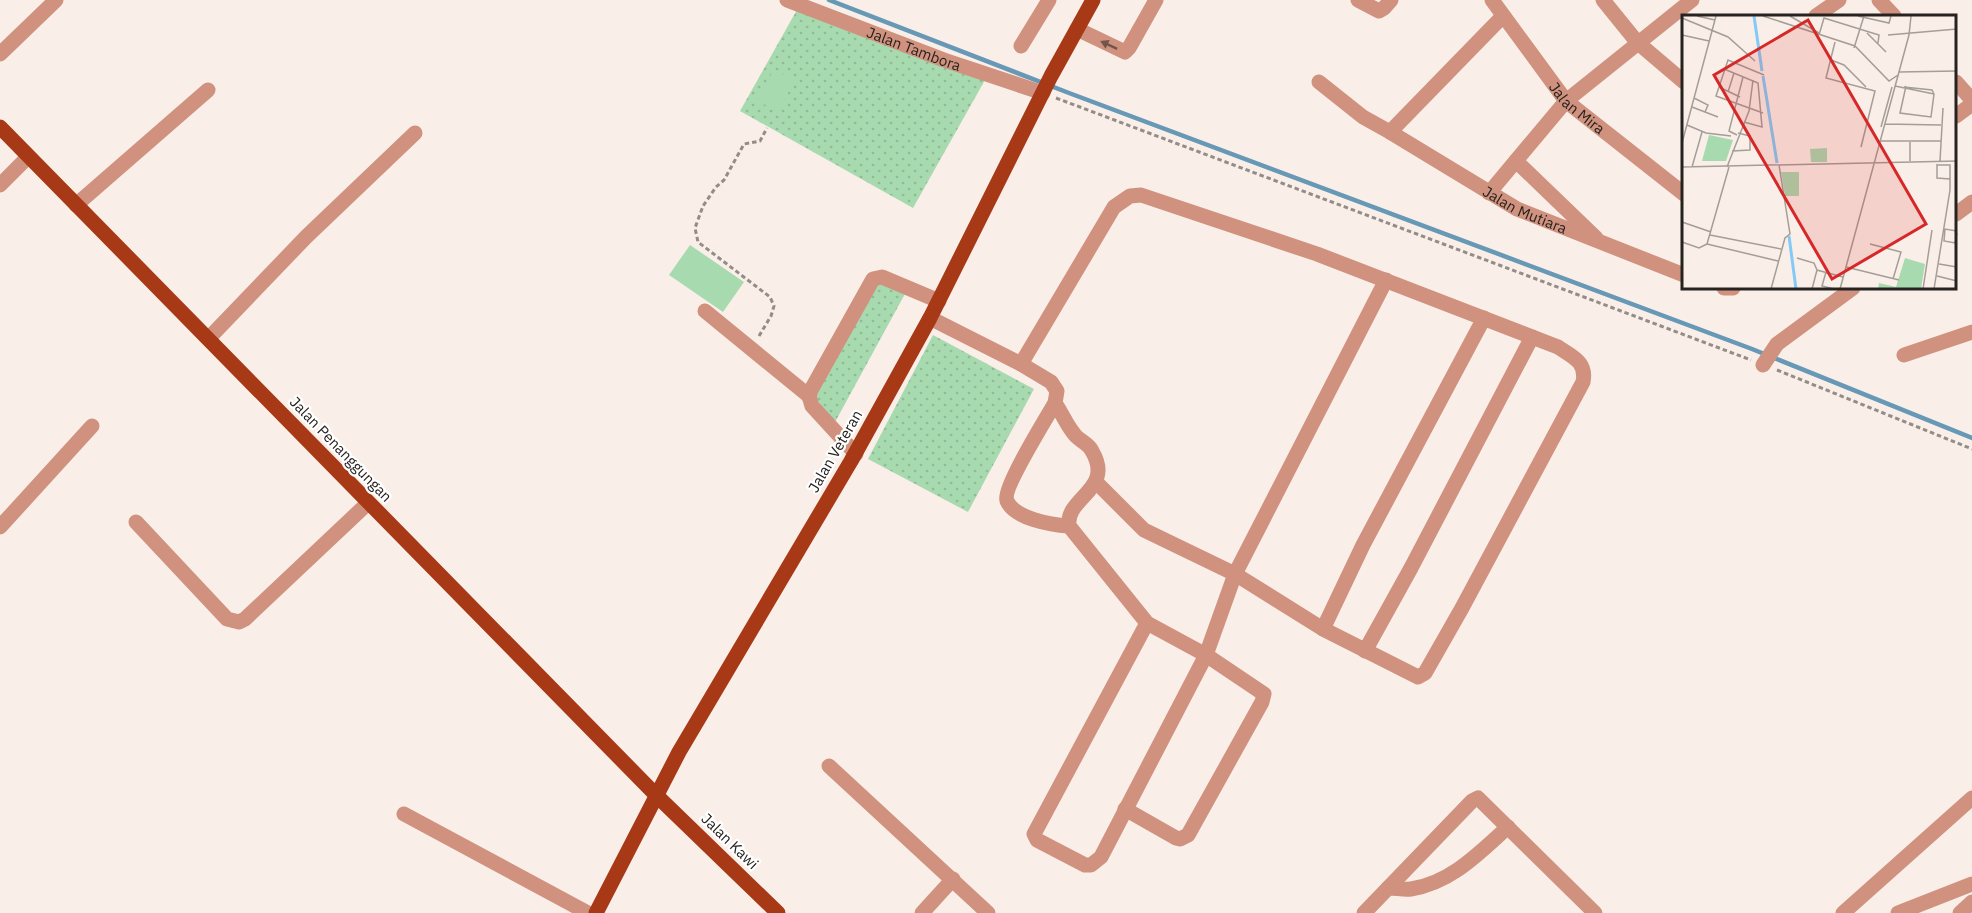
<svg xmlns="http://www.w3.org/2000/svg" width="1972" height="913" viewBox="0 0 1972 913" font-family="'IBM Plex Sans',sans-serif">
	<style>
		.grass { fill: url(#grass-dots) }
		.pitch { fill: #a8dab0 }
		.lines { fill: none; stroke-linecap: round; stroke-linejoin: round }
		.stream { stroke: #6798b6; stroke-width: 4.5 }
		.path { stroke: #938c87; stroke-width: 3; stroke-dasharray: 4.5 3; stroke-linecap: butt }
		.minor { stroke: #d0927f; stroke-width: 15 }
		.major { stroke: #a83916; stroke-width: 15 }
		.oneway { fill: #72544a }
		.labels { text-anchor: middle; dominant-baseline: central; stroke-width: 4.5; stroke-linejoin: round; paint-order: stroke }
		.street-label { font-size: 15px; fill: #25221f; stroke: #fff }
		.inset-river { fill: none; stroke: #83caf7; stroke-width: 3 }
		.inset-road { fill: none; stroke: #a49d98; stroke-width: 1.5 }
		.view { fill: #d62828; fill-opacity: 0.15; stroke: #d62828; stroke-width: 3 }
		.inset-edge { fill: none; stroke: #25221f; stroke-width: 3 }
	</style>
	<defs>
		<pattern id="grass-dots" width="8" height="8" patternUnits="userSpaceOnUse" patternTransform="scale(1.5)"><rect width="8" height="8" fill="#a8dab0"/><path d="M2 2h.1M6 6h.1" fill="none" stroke="#90bb97" stroke-width="1.8" stroke-linecap="round"/></pattern>
	</defs>
	<rect width="100%" height="100%" fill="#f9efe8"/>
	<path class="grass" d="M798 8 985 80 913 208 740 111Z
		M876 282 906 292 834 424 813 394Z
		M933 335 1034 389 968 512 868 459Z"/>
	<path class="pitch" d="M774 69 795 81 777 112 757 100Z
		M690 245 744 282 723 312 669 275Z"/>
	<g class="lines">
		<path class="stream" d="M829 0 1069 93 1752 349 1972 438"/>
		<path class="path" d="M1056 98 1751 360
			M759 336 771 316 774 306 770 297 698 242 695 228 703 206 716 187 724 180 744 144 760 141 767 128
			M1777 370 1972 449"/>
		<g class="minor">
			<path id="s1" d="M787 0 944 60 1043 93"/>
			<path d="M1358 0 1379 11 1384 8 1391 0"/>
			<path id="s2" d="M1492 0 1566 101 1684 194"/>
			<path d="M1603 0 1637 42 1684 82"/>
			<path d="M1879 0 1894 16"/>
			<path id="s3" d="M1503 16 1390 132 1517 209 1684 275"/>
			<path d="M1816 16 1839 0"/>
			<path d="M1077 29 1125 52 1129 48 1156 0"/>
			<path d="M1021 46 1049 0"/>
			<path d="M0 54 56 0"/>
			<path d="M1319 82 1363 117 1390 132"/>
			<path d="M1956 82 1972 100"/>
			<path d="M1956 116 1972 104"/>
			<path d="M1516 161 1596 238"/>
			<path d="M0 185 28 157"/>
			<path d="M1489 193 1566 101 1692 0"/>
			<path d="M76 205 208 90"/>
			<path d="M1956 214 1972 202"/>
			<path d="M1724 288H1733"/>
			<path d="M705 311 809 396"/>
			<path d="M930 318 1021 364 1051 382 1057 391 1055 403C1047 417 1002 489 1007 501 1015 519 1052 525 1069 526"/>
			<path d="M209 338 306 237 415 133"/>
			<path d="M1904 355 1972 332"/>
			<path d="M1021 364 1114 207 1130 196 1141 195 1317 254 1558 347C1573 357 1587 362 1583 382L1462 608 1425 673 1418 677 1323 629 1235 574 1144 530 1096 482"/>
			<path d="M1763 365 1777 344 1853 288"/>
			<path d="M1055 403C1062 413 1067 426 1075 435 1080 441 1089 444 1092 451 1115 490 1065 497 1069 526L1147 623 1206 655 1264 694 1262 702 1188 835 1180 839 1176 838 1125 809"/>
			<path d="M856 454 812 406 809 396 811 390 873 279 882 277 939 301"/>
			<path d="M136 522 227 619 239 622 245 619 368 503"/>
			<path d="M0 527 92 426"/>
			<path d="M1147 623 1034 834 1037 840 1085 865H1091L1101 857 1206 655 1235 574 1386 280"/>
			<path d="M1323 629 1363 545 1484 318"/>
			<path d="M1365 651 1411 568 1532 337"/>
			<path d="M829 766 988 913"/>
			<path d="M404 814 588 913"/>
			<path d="M1388 888C1396 888 1404 890 1411 889 1451 883 1479 853 1508 827"/>
			<path d="M922 913 953 879"/>
			<path d="M1364 913 1472 801 1478 798 1595 913"/>
			<path d="M1843 913 1972 798"/>
			<path d="M1898 913 1972 884"/>
			<path d="M1960 913 1972 902"/>
		</g>
		<path class="major" d="M0 127 656 795 778 913
			M596 913 679 752 851 461 930 318 1051 76 1093 0"/>
	</g>
	<defs><path id="oneway-solid" d="M-6-.8H1V-3.2L6.5 0L1 3.2V.8H-6Z" transform="scale(1.5)"/></defs>
	<use class="oneway" href="#oneway-solid" transform="translate(1109 45) rotate(-155)"/>
	<g class="labels">
		<g class="street-label">
			<text stroke="none"><textPath href="#s1" startOffset="136">Jalan Tambora</textPath></text>
			<text stroke="none"><textPath href="#s2" startOffset="138">Jalan Mira</textPath></text>
			<text stroke="none"><textPath href="#s3" startOffset="318">Jalan Mutiara</textPath></text>
			<text transform="translate(341 449) rotate(46)">Jalan Penanggungan</text>
			<text transform="translate(835 451) rotate(-60)">Jalan Veteran</text>
			<text transform="translate(730 841) rotate(44)">Jalan Kawi</text>
		</g>
	</g>
	<g transform="translate(1682 15)">
		<rect width="274" height="274" fill="#f9efe8"/>
		<path d="M27 120 51 125 44 146H20ZM145 133V147H129L128 134ZM99 157H117V181H103Z" fill="#a8dab0"/>
		<path d="M223 243 243 249 239 274H196L197 268 214 272Z" fill="#a8dab0"/>
		<path class="inset-river" d="M72 1 80 56M81 61 95 148M107 221 114 274"/>
		<path class="inset-road" d="M15 1 33 5M81 1 173 31 207 66 216 60M108 1 137 18M176 1 207 8 209 1M0 3 46 22 73 46M185 18 204 37M0 20 27 26M137 20 142 3 197 20 196 28M206 20 275 14M153 27 144 63 193 76 179 132M172 33 182 1M149 45 162 50 184 72M42 54 76 68 80 112 62 107M217 57 275 56M213 71 252 79M224 71 218 98 249 102 252 79M37 72 58 82M222 72 250 75 252 79M46 77 52 58M12 83 26 90 23 97M10 92 36 102M81 98 34 81 46 45 82 60M203 109 259 110M5 110 24 118 49 121M199 112 210 72M55 120 47 116 61 62M198 126H259M0 128 34 1M50 136 68 135V121L56 118M228 146V127M258 146 261 93M255 149V163L268 164M0 152 275 146M10 152 20 117M45 152 67 96 71 65M0 207 29 217M275 216 263 214 262 226 273 228 275 218M28 220 99 234M0 227 17 233 25 229M25 229 47 152M25 229 96 246M188 229 219 237 211 264M115 243 132 248 135 255 161 262M257 249 275 252M164 252 217 265M144 257 140 271 152 274M255 261 275 266M89 274 103 223 108 219 97 150M130 274 135 255M158 274 227 20 229 1M241 274 250 215M252 274 268 175V150H255"/>
		<path class="view" d="M126 5 244 209 150 264 32 60Z"/>
		<rect width="274" height="274" class="inset-edge"/>
	</g>
</svg>
